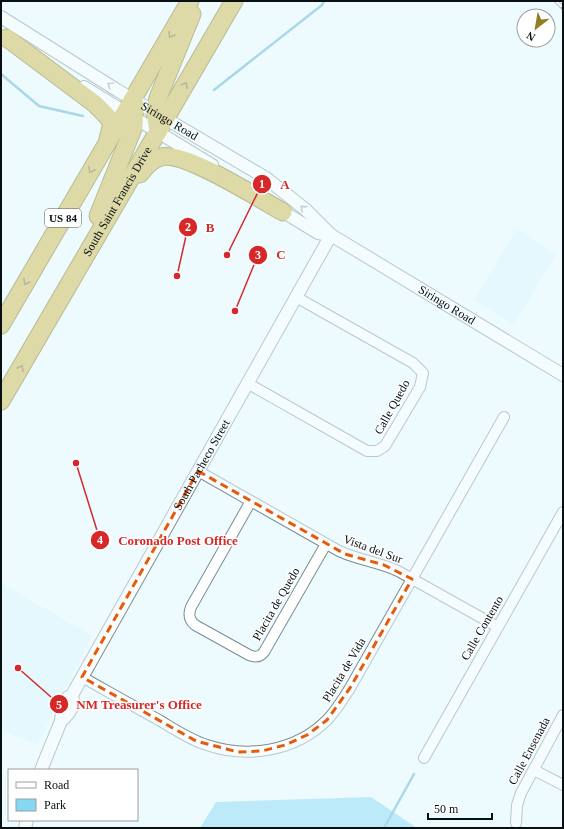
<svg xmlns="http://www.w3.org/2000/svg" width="564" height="829" viewBox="0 0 564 829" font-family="'Times New Roman',serif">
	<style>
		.built { fill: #dcf5fe }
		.green { fill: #84d8f2 }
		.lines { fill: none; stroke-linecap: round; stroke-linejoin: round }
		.stream { stroke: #57b0ca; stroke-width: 2.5 }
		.minor-casing { stroke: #798e95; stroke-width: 12 }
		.tertiary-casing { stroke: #798e95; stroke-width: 14 }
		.trunk-casing { stroke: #7d6e13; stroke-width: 19 }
		.minor { stroke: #fff; stroke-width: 10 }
		.tertiary { stroke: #fff; stroke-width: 12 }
		.trunk { stroke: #cab342; stroke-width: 17 }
		.rail-casing { stroke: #50595c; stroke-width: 4 }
		.rail { stroke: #fff; stroke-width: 2.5; stroke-dasharray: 8; stroke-linecap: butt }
		.oneway { stroke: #736a2c }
		.oneway2 { stroke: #9c9fa0 }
		.marked { fill: none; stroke: #e8590c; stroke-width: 3; stroke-dasharray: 8 5; stroke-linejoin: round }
		.labels { text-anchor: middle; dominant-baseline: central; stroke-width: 3; stroke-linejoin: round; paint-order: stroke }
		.shield { fill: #fff; stroke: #525859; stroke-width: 1 }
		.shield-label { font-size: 11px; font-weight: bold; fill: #081012 }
		.street-label { font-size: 12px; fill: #081012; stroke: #fff }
		.leader { fill: none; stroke: #d62828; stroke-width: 1.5 }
		.callout-dot { fill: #d62828; stroke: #fff; stroke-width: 1.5 }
		.mark-label { font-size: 12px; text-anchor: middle; font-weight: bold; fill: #fff }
		.callout-label { font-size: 13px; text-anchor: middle; font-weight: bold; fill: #d62828; stroke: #fff; stroke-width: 3; stroke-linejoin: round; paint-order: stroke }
	</style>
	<rect width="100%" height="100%" fill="#edfafe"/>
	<path class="built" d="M517 230 556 254 514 324 474 300Z
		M1 583 92 636 37 745 1 730Z"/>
	<path class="green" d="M371 797 417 828H200L216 802Z"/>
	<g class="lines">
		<path class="stream" d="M1 74 39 106 83 116
			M214 90 322 5 324 1
			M384 828 414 774"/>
		<g class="minor-casing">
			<path id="minor" d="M247 383 367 451H377L385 446 420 387 423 373 413 363 296 297
				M198 471 339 551C358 560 379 562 398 571L498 627
				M251 501 191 607C188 615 189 620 195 625L249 655C256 658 260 657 264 652L326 544
				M82 677C107 691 133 706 159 720 174 729 190 740 207 745 248 759 296 751 327 720 336 711 343 699 350 688L504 417
				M424 758 563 512
				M534 770 563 785
				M516 823 517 805 521 793 563 715"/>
		</g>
		<g class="tertiary-casing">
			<g id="tertiary">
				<path id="s1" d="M1 17 117 90 266 178 306 210 331 235 563 375"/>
				<path d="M84 87 212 165"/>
				<path d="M277 208 318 233 331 235"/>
				<path d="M61 721C70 713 75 706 72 695"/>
				<path id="s2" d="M41 770 61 721 63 705 67 698 72 695 331 235"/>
				<path d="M25 828 27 820"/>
			</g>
		</g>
		<g class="trunk-casing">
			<g id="trunk">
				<path d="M7 38 95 104 106 115 112 123 108 139"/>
				<path d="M158 132 155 112 158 98 192 14"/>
				<path d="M140 174C145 167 152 159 161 157 184 150 259 199 283 212"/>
				<path d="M98 216 134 126 135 104 133 100"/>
				<path d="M1 325 190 1"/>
				<path id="s3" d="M1 401 234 1"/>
			</g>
		</g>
		<use href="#minor" class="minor"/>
		<use href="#tertiary" class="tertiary"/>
		<use href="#trunk" class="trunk"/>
		<g class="rail-casing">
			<path id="rail" d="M556 1 563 8"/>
		</g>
		<use href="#rail" class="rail"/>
	</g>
	<defs><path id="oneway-chevron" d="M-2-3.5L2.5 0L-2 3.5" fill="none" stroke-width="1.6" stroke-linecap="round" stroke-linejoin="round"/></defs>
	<g class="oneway">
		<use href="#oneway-chevron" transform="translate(171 35) rotate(120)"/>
		<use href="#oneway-chevron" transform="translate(185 85) rotate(-60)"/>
		<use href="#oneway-chevron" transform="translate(91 170) rotate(120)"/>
		<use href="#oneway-chevron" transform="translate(26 282) rotate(120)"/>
		<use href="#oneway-chevron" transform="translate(21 368) rotate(-60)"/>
	</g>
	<g class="oneway2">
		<use href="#oneway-chevron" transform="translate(110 85) rotate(-149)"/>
		<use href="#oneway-chevron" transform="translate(303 208) rotate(-139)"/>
	</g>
	<path d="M0 0H564V829H0ZM198 471 345 554 384 565 412 579 350 688 327 720 307 735 285 745 262 751 238 752 196 741 82 677Z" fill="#edfafe" fill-opacity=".55" fill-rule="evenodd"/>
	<path class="marked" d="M198 471 345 554 384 565 412 579 350 688 327 720 307 735 285 745 262 751 238 752 196 741 82 677Z"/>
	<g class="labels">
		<rect class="shield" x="45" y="209" width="36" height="18" rx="3"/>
		<g class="shield-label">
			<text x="63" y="218">US 84</text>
		</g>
		<g class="street-label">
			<text stroke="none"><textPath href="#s1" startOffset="198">Siringo Road</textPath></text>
			<text stroke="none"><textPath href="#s3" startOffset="231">South Saint Francis Drive</textPath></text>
			<text stroke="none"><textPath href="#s1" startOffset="532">Siringo Road</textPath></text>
			<text transform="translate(392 407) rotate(-61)">Calle Quedo</text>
			<text stroke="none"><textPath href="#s2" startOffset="347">South Pacheco Street</textPath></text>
			<text transform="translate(373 549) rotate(20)">Vista del Sur</text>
			<text transform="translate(276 604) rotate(-60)">Placita de Quedo</text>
			<text transform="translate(482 628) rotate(-60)">Calle Contento</text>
			<text transform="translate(344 670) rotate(-59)">Placita de Vida</text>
			<text transform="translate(529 751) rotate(-62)">Calle Ensenada</text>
		</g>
	</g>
	<path class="leader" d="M227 255L262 184M177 276L188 227M235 311L258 255M76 463L100 540M18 668L59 704"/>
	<g class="callout-dot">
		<circle cx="227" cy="255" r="4"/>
		<circle cx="177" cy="276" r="4"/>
		<circle cx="235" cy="311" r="4"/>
		<circle cx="76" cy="463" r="4"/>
		<circle cx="18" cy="668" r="4"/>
		<circle cx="262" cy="184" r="10"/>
		<circle cx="188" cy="227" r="10"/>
		<circle cx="258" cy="255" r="10"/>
		<circle cx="100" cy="540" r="10"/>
		<circle cx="59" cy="704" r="10"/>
	</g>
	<g class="mark-label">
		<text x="262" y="188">1</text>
		<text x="188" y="231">2</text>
		<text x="258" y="259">3</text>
		<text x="100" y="544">4</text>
		<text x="59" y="709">5</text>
	</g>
	<g class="callout-label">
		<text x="285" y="189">A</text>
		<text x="210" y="232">B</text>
		<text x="281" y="259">C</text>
		<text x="178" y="545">Coronado Post Office</text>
		<text x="139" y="709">NM Treasurer's Office</text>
	</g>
	<rect width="564" height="829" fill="none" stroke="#081012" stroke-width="4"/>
	<rect x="8" y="769" width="130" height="52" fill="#ffffff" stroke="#9c9fa0"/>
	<rect x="16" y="782" width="20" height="6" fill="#ffffff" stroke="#9c9fa0"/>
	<text x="44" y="789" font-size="12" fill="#081012">Road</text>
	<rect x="16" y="799" width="20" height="12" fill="#84d8f2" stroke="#9c9fa0"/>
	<text x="44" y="809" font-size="12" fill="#081012">Park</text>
	<g transform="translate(536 28) rotate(211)"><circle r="19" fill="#ffffff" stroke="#9c9fa0"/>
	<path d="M0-3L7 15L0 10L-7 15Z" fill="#917d23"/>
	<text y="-6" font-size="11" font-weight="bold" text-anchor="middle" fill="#081012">N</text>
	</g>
	<path d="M428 813v6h64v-6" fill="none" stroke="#081012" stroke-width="2"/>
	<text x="434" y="813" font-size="12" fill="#081012" stroke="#ffffff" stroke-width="3" paint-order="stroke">50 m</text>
</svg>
